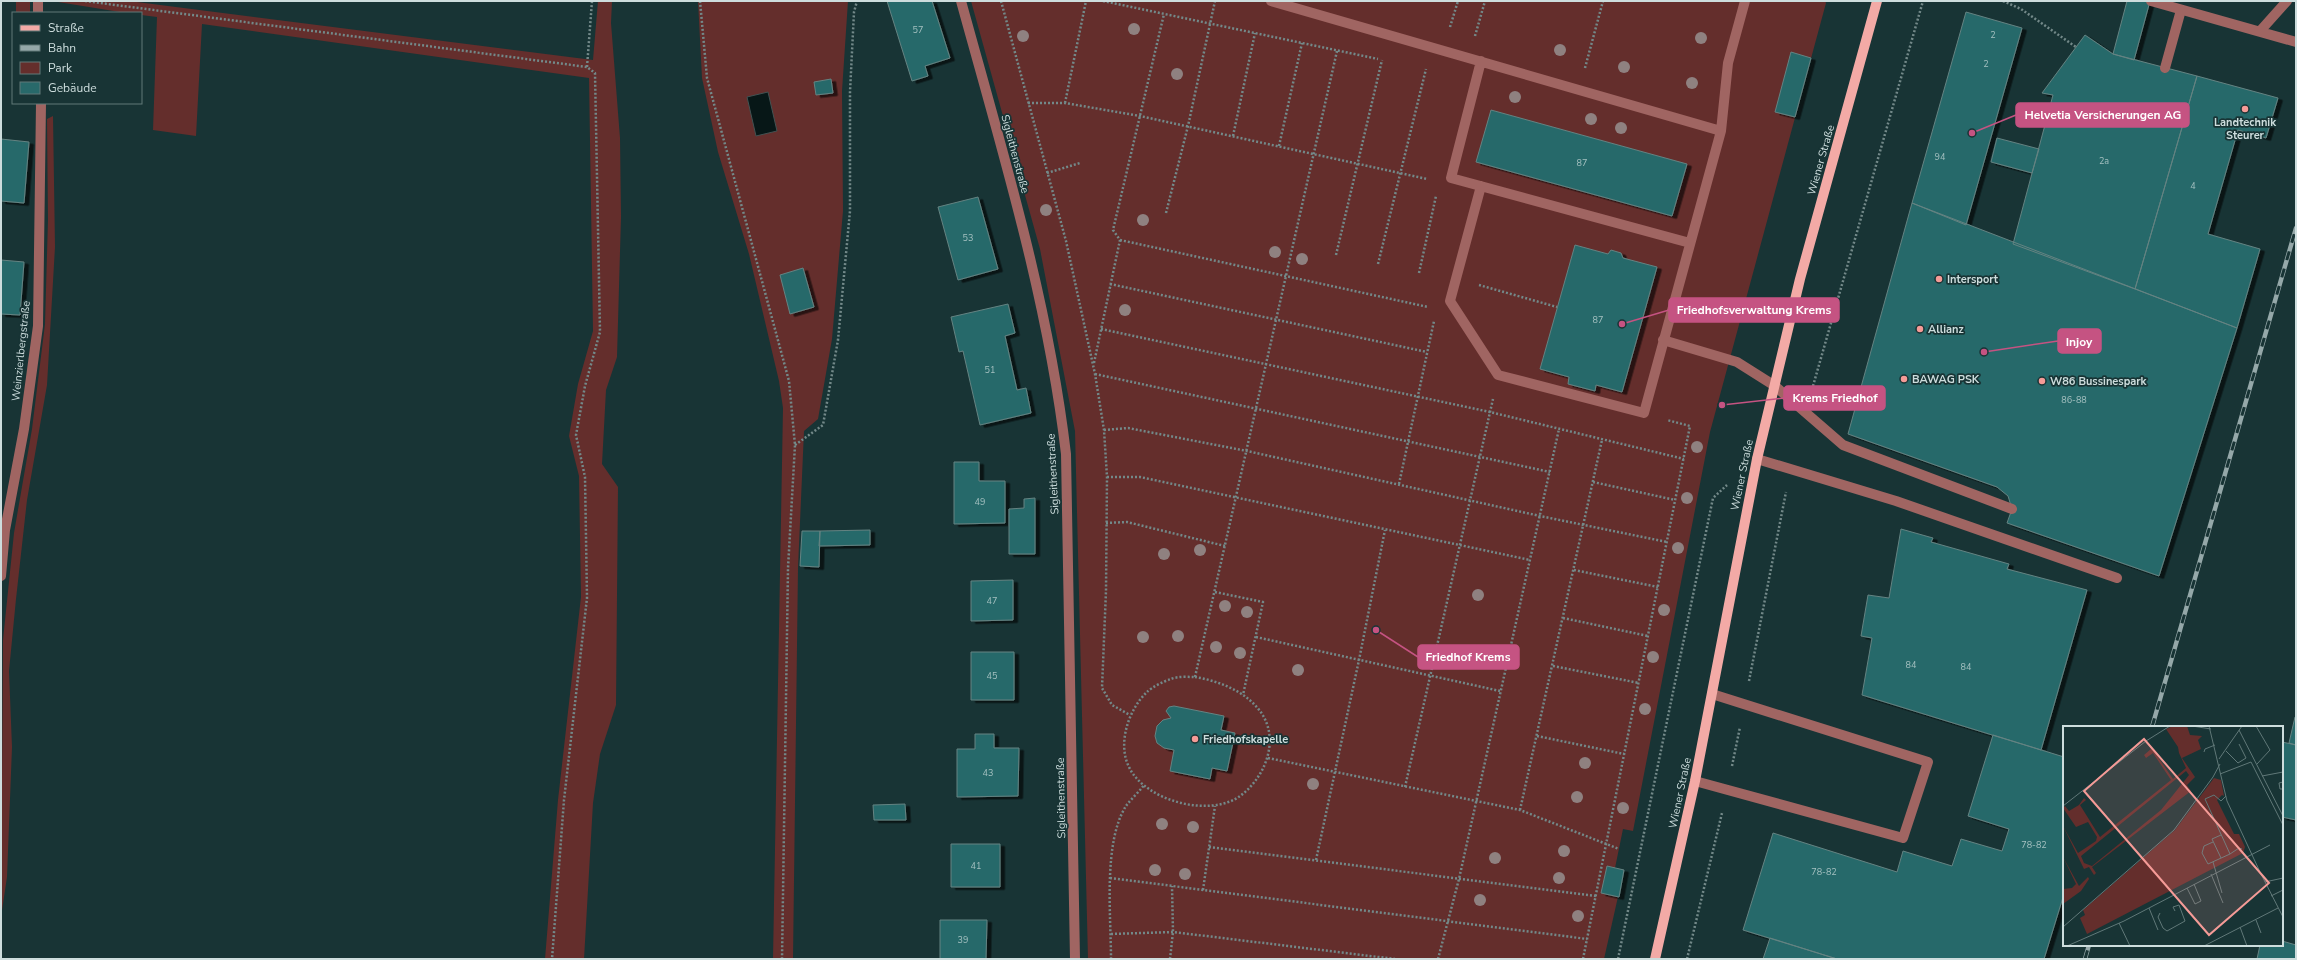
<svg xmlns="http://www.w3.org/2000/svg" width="2297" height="960" viewBox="0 0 2297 960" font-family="'Nunito Sans',sans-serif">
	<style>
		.green { fill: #642e2c }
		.water { fill: #071717; stroke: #425252 }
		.building { fill: #28696a; stroke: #648382; filter: url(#shadow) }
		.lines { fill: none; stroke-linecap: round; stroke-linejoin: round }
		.path { stroke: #738989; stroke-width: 2.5; stroke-dasharray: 2 2; stroke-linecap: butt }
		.minor { stroke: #a06562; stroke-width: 10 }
		.major { stroke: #f3aaa6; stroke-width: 10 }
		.rail-casing { stroke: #95a8a9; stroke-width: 4.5 }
		.rail { stroke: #183435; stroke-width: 3; stroke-dasharray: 9; stroke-linecap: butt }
		.tree { fill: #8f8180 }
		.poi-dot { fill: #f59b97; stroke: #183435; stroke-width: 1.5 }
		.labels { text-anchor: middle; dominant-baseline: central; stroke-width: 3.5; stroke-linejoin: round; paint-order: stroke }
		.number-label { font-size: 9px; fill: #a4c0c0 }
		.poi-label { font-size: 11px; font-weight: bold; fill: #cddddd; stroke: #183435; text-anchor: start }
		.street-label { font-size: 11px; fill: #cddddd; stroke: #183435 }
		.inset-road { fill: none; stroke: #607878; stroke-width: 1 }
		.view { fill: #f59b97; fill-opacity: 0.15; stroke: #f59b97; stroke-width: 2 }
		.inset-edge { fill: none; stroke: #cddddd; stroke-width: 2 }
		.leader { fill: none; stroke: #c55382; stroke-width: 1.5 }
		.callout-dot { fill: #c55382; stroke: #183435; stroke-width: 1.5 }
		.callout { fill: #c55382; stroke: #c55382; stroke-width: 1.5 }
		.callout-label { font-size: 12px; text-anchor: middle; font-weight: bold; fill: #fff }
	</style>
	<defs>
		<filter id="shadow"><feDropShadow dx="4.5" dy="2.5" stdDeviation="0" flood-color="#0009"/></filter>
	</defs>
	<rect width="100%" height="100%" fill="#183435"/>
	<path class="green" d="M16 1H30V13H16Z
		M52 1H129L593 60 598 1H612L611 23 620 138 621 217 617 357 606 390 602 464 618 487 616 705 600 754 593 803 584 959H545L558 800 581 597 579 476 569 436 578 384 593 331 589 78 202 24 196 136 153 130 157 17 141 15V13H126Z
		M698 1H848L842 91 843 211 832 339 818 419 804 431 798 568 793 959H773L783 408 779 381 749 254 718 152 702 78Z
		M971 1H1825L1826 3 1710 432 1633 831 1623 829 1615 868 1624 870 1604 959H1088L1075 431 1040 249Z
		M53 116 55 247 47 385 27 500 16 599 9 671 12 747 7 877 1 917 3 640 14 533 32 429 45 324 48 220 47 119Z"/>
	<path class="water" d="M768 92 777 131 756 136 747 97Z"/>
	<path class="building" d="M887 1H932L950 58 925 66 928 76 912 81Z
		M2127 1H2150L2134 60 2113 54Z
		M1966 12 2022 28 1966 225 1912 203Z
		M2085 35 2113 54 2197 76 2135 289 2013 244 2053 95 2042 93Z
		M1791 52 1811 58 1795 117 1775 112Z
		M2197 76 2278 98 2266 138 2238 130 2208 234 2260 249 2237 328 2135 289Z
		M831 79 833 93 816 95 814 82Z
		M1491 110 1687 164 1672 216 1476 162Z
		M1997 138 2039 149 2032 173 1991 162Z
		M1 139 29 142 24 203 1 201Z
		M978 197 998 269 958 280 938 207Z
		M1912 203 2237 328 2159 576 2007 523 2012 509 2008 496 1997 487 1848 434Z
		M1575 245 1608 254 1611 250 1621 253 1623 258 1657 267 1622 392 1596 385 1595 391 1568 384 1569 377 1540 369Z
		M1 260 24 262 20 315 1 314Z
		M803 268 814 307 790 314 780 275Z
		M1008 304 1015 333 1005 336 1017 390 1026 388 1031 413 980 425 963 351 959 352 951 317Z
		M954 462H979V481H1005V523L954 524Z
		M1035 498V554H1009V509L1024 508V499Z
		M1901 529 1933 538 1931 542 2009 564 2007 569 2087 590 2041 750 1862 695 1872 638 1861 636 1868 595 1889 598Z
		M870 530V545L819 546 820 531Z
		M802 531H820L819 567 800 566Z
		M1013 580V620L971 621V581Z
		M971 652H1014V700H971Z
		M1174 706 1224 716 1221 730 1235 733 1227 771 1212 768 1210 779 1170 771 1174 750 1164 748 1157 743 1155 736 1157 726 1163 720 1171 718 1166 711 1169 707Z
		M2295 717H2296V745L2289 743Z
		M975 734H994V748H1019L1018 796 957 797V749H975Z
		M1993 735 2064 757V894L2044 959H1837L1743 930 1773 833 1897 872 1903 851 1952 866 1961 839 2002 851 2009 829 1968 816Z
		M2282 742 2296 745V820L2282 817Z
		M905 804 906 820H874L873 805Z
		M951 844H1000V887H951Z
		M1607 866 1624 870 1619 897 1601 893Z
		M940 920H987L986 959H940Z
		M1770 938 1837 959H1763Z
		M2282 941 2296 945V959H2257L2260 945H2282Z"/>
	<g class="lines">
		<path class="path" d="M85 1 587 67 595 73 600 332 585 386 576 435 585 477 587 598 564 800 552 959
			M700 1 707 78 789 381 795 445 788 568 782 959
			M1001 1 1066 241 1095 374 1104 430 1107 477 1106 591 1102 688 1112 705 1130 715
			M1103 1 1378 59
			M2003 1 2021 9 2076 47
			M1450 27 1458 1
			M1475 36 1485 1
			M587 67 592 1
			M1585 68 1603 1
			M1028 103H1065L1140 116 1427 179
			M1065 103 1086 1
			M1233 136 1255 33
			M1279 146 1302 43
			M1047 173 1080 163
			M1166 213 1188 126 1215 1
			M1120 240 1428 307
			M1336 255 1382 60
			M1378 264 1426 69
			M1419 273 1436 196
			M1110 284 1427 352
			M1479 285 1557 307
			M1101 329 1490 412 1684 459
			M1094 363 1120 240 1113 230 1164 14
			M1095 374 1550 472
			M1813 386 1923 1
			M1104 430 1128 428 1247 451 1540 516 1667 542
			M795 445 823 425 838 340 850 211V92L854 12 857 1
			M1107 477H1140L1530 560
			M1593 482 1675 500
			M1399 484 1434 321
			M1106 523 1127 522 1225 546
			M1574 570 1658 587
			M1215 592 1263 602 1243 695
			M1563 618 1648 636
			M1256 637 1500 691
			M1553 666 1639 683
			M1195 677 1337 51
			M1195 677C1219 681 1245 691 1260 711 1281 739 1265 778 1240 796 1210 818 1145 801 1129 767 1117 743 1129 709 1147 692 1152 687 1164 681 1171 679 1178 676 1188 677 1195 677Z
			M1749 681 1786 492
			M1537 736 1624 754
			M1268 758 1520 810 1619 849
			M1732 766 1740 727
			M1405 787 1493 399
			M1520 810 1602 440
			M1209 847 1596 896
			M1316 860 1359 660 1385 530
			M1110 878 1587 939
			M1203 890 1215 806
			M1111 934 1173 932 1395 959
			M1111 959C1111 916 1103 842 1126 806 1131 799 1139 792 1144 785
			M1170 959 1173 932 1172 886
			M1438 959 1459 879 1559 429
			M1583 959 1690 426 1667 420
			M1618 959 1713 498 1727 485
			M1687 959 1722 813"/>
		<path class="minor" d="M38 1V13
			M961 1C1002 150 1048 300 1066 454L1075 959
			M1271 1 1721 131 1644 413 1498 375 1450 301 1481 186
			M2151 1 2296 42
			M2261 30 2287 1
			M1481 61 1451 178 1690 243
			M2165 68 2181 10
			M1721 131 1728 63 1745 1
			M1663 340 1737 362 1775 386 1843 445 2012 509
			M1757 459 1896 501 2117 578
			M1 576 5 530 24 429 38 326 41 103
			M1695 781 1903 838 1928 762 1712 694"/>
		<path class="major" d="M1655 959 1695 781 1757 459 1800 279 1877 1"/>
		<g class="rail-casing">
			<path id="rail" d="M2152 727 2296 228
				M2085 959 2089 945"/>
		</g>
		<use href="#rail" class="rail"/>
	</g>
	<g class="tree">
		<circle cx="1134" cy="29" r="6"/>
		<circle cx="1023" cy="36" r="6"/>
		<circle cx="1701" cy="38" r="6"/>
		<circle cx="1560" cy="50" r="6"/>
		<circle cx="1624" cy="67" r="6"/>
		<circle cx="1177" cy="74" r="6"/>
		<circle cx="1692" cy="83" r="6"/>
		<circle cx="1515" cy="97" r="6"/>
		<circle cx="1591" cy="119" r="6"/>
		<circle cx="1621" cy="128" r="6"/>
		<circle cx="1046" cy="210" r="6"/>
		<circle cx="1143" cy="220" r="6"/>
		<circle cx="1275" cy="252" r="6"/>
		<circle cx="1302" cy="259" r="6"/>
		<circle cx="1125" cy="310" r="6"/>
		<circle cx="1697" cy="447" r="6"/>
		<circle cx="1687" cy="498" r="6"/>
		<circle cx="1678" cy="548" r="6"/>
		<circle cx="1200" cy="550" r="6"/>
		<circle cx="1164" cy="554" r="6"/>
		<circle cx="1478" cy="595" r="6"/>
		<circle cx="1225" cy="606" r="6"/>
		<circle cx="1664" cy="610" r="6"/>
		<circle cx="1247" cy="612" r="6"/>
		<circle cx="1178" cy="636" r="6"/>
		<circle cx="1143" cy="637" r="6"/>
		<circle cx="1216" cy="647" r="6"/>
		<circle cx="1240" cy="653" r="6"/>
		<circle cx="1653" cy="657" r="6"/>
		<circle cx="1298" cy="670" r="6"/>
		<circle cx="1645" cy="709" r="6"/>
		<circle cx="1585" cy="763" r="6"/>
		<circle cx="1313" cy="784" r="6"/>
		<circle cx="1577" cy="797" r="6"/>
		<circle cx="1623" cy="808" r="6"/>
		<circle cx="1162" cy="824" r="6"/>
		<circle cx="1193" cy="827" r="6"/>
		<circle cx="1564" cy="851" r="6"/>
		<circle cx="1495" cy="858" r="6"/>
		<circle cx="1155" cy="870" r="6"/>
		<circle cx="1185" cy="874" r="6"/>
		<circle cx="1559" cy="878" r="6"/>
		<circle cx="1480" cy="900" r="6"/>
		<circle cx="1578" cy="916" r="6"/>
	</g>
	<g class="poi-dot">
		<circle cx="2245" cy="109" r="4"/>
		<circle cx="1939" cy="279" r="4"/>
		<circle cx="1920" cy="329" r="4"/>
		<circle cx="1904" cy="379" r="4"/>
		<circle cx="2042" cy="381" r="4"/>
		<circle cx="1195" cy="739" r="4"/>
	</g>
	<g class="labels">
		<g class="number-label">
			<text x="918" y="30">57</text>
			<text x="1993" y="35">2</text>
			<text x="1986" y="64">2</text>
			<text x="1940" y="157">94</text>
			<text x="2104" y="161">2a</text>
			<text x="1582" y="163">87</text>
			<text x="2193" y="186">4</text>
			<text x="968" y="238">53</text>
			<text x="1598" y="320">87</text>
			<text x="990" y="370">51</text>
			<text x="2074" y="400">86-88</text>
			<text x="980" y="502">49</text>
			<text x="992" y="601">47</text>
			<text x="1911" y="665">84</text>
			<text x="1966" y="667">84</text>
			<text x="992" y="676">45</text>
			<text x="988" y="773">43</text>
			<text x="2034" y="845">78-82</text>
			<text x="976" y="866">41</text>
			<text x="1824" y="872">78-82</text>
			<text x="963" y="940">39</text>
		</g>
		<g class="poi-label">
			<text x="2245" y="122" text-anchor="middle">Landtechnik<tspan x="2245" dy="13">Steurer</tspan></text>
			<text x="1947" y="279">Intersport</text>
			<text x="1928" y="329">Allianz</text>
			<text x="1912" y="379">BAWAG PSK</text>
			<text x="2050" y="381">W86 Bussinespark</text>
			<text x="1203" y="739">Friedhofskapelle</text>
		</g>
		<g class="street-label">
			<text transform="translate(1015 154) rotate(75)">Sigleithenstraße</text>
			<text transform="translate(1821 160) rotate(-74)">Wiener Straße</text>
			<text transform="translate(21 351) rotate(-84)">Weinzierlbergstraße</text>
			<text transform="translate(1053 474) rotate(-93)">Sigleithenstraße</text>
			<text transform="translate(1742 475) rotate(-78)">Wiener Straße</text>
			<text transform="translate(1680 793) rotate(-78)">Wiener Straße</text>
			<text transform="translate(1061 798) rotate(-91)">Sigleithenstraße</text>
		</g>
	</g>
	<g transform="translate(2063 726)">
		<rect width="220" height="220" fill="#183435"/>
		<path d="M110 0H124L127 9 139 10 135 14 138 23 119 32 132 51 124 59 128 65 29 141 33 147 31 149 26 141 21 143 0 100 15 127 33 115 34 111 25 96 13 101 0 82 2 80 6 85 16 79 21 72 23 74 17 79 37 111 108 54 90 27 83 32 81 29 88 23 84 15 110 53 123 42 116 27 115 21 103 3ZM123 45 126 49 98 84 29 140 21 137 18 130ZM151 52 158 54 161 70 159 69 154 74 171 108H176L182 121 180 127 24 208 17 192 22 189 20 184 112 104ZM0 131 16 160 25 151 26 153 18 165 0 178V163L9 162 13 158Z" fill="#642e2c" fill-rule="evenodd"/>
		<path class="inset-road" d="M129 0 148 3M146 0 164 75 197 146M193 0 207 24 194 38M176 4 220 90M163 25 175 37 183 32 176 18M141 26 142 23 152 19M156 33 179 0M157 48 188 36 220 99M199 50 220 46M220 56 216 57 217 63H220M0 80 83 15 107 0M158 109 149 113 158 132M150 116 141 120 139 127 145 138 167 128 142 73 151 69 158 75 163 70M167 128 176 122 179 123M150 136 159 167M148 148 160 177M198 148 220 191M202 156 220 152M124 162 132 178 138 175 131 158M208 170 220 164M86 182 95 204M97 187 95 191 100 202 104 205 122 195 116 179 110 181 112 185M193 194 198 207M56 197 67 220M0 201 111 104 150 51 157 38M177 201 184 220M4 220 61 195 207 119M141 220 215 182"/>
		<path class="view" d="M81 13 206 157 146 209 21 65Z"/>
		<rect width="220" height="220" class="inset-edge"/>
	</g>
	<path class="leader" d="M1972 133L2016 115M1622 324L1669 310M1984 352L2058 341M1722 405L1784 398M1376 630L1418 657"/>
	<g class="callout-dot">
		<circle cx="1972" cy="133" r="4"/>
		<circle cx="1622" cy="324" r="4"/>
		<circle cx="1984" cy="352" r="4"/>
		<circle cx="1722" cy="405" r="4"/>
		<circle cx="1376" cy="630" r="4"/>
	</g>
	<g class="callout">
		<rect x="2016" y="103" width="173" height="24" rx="4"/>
		<rect x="1669" y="298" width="170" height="24" rx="4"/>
		<rect x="2058" y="329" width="43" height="24" rx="4"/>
		<rect x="1784" y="386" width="101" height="24" rx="4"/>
		<rect x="1418" y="645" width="101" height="24" rx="4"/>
	</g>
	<g class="callout-label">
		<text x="2103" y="119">Helvetia Versicherungen AG</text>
		<text x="1754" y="314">Friedhofsverwaltung Krems</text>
		<text x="2079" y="346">Injoy</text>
		<text x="1835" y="402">Krems Friedhof</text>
		<text x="1468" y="661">Friedhof Krems</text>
	</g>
	<rect width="2297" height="960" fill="none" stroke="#cddddd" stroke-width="4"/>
	<rect x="12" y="12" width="130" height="92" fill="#183435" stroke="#607878"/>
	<rect x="20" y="25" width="20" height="6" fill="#f3aaa6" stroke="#607878"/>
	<text x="48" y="32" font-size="12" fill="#cddddd">Straße</text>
	<rect x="20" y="45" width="20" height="6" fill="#95a8a9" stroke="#607878"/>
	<text x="48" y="52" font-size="12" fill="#cddddd">Bahn</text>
	<rect x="20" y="62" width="20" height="12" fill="#642e2c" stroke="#607878"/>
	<text x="48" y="72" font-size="12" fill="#cddddd">Park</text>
	<rect x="20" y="82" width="20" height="12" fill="#28696a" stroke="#607878"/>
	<text x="48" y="92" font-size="12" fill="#cddddd">Gebäude</text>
</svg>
